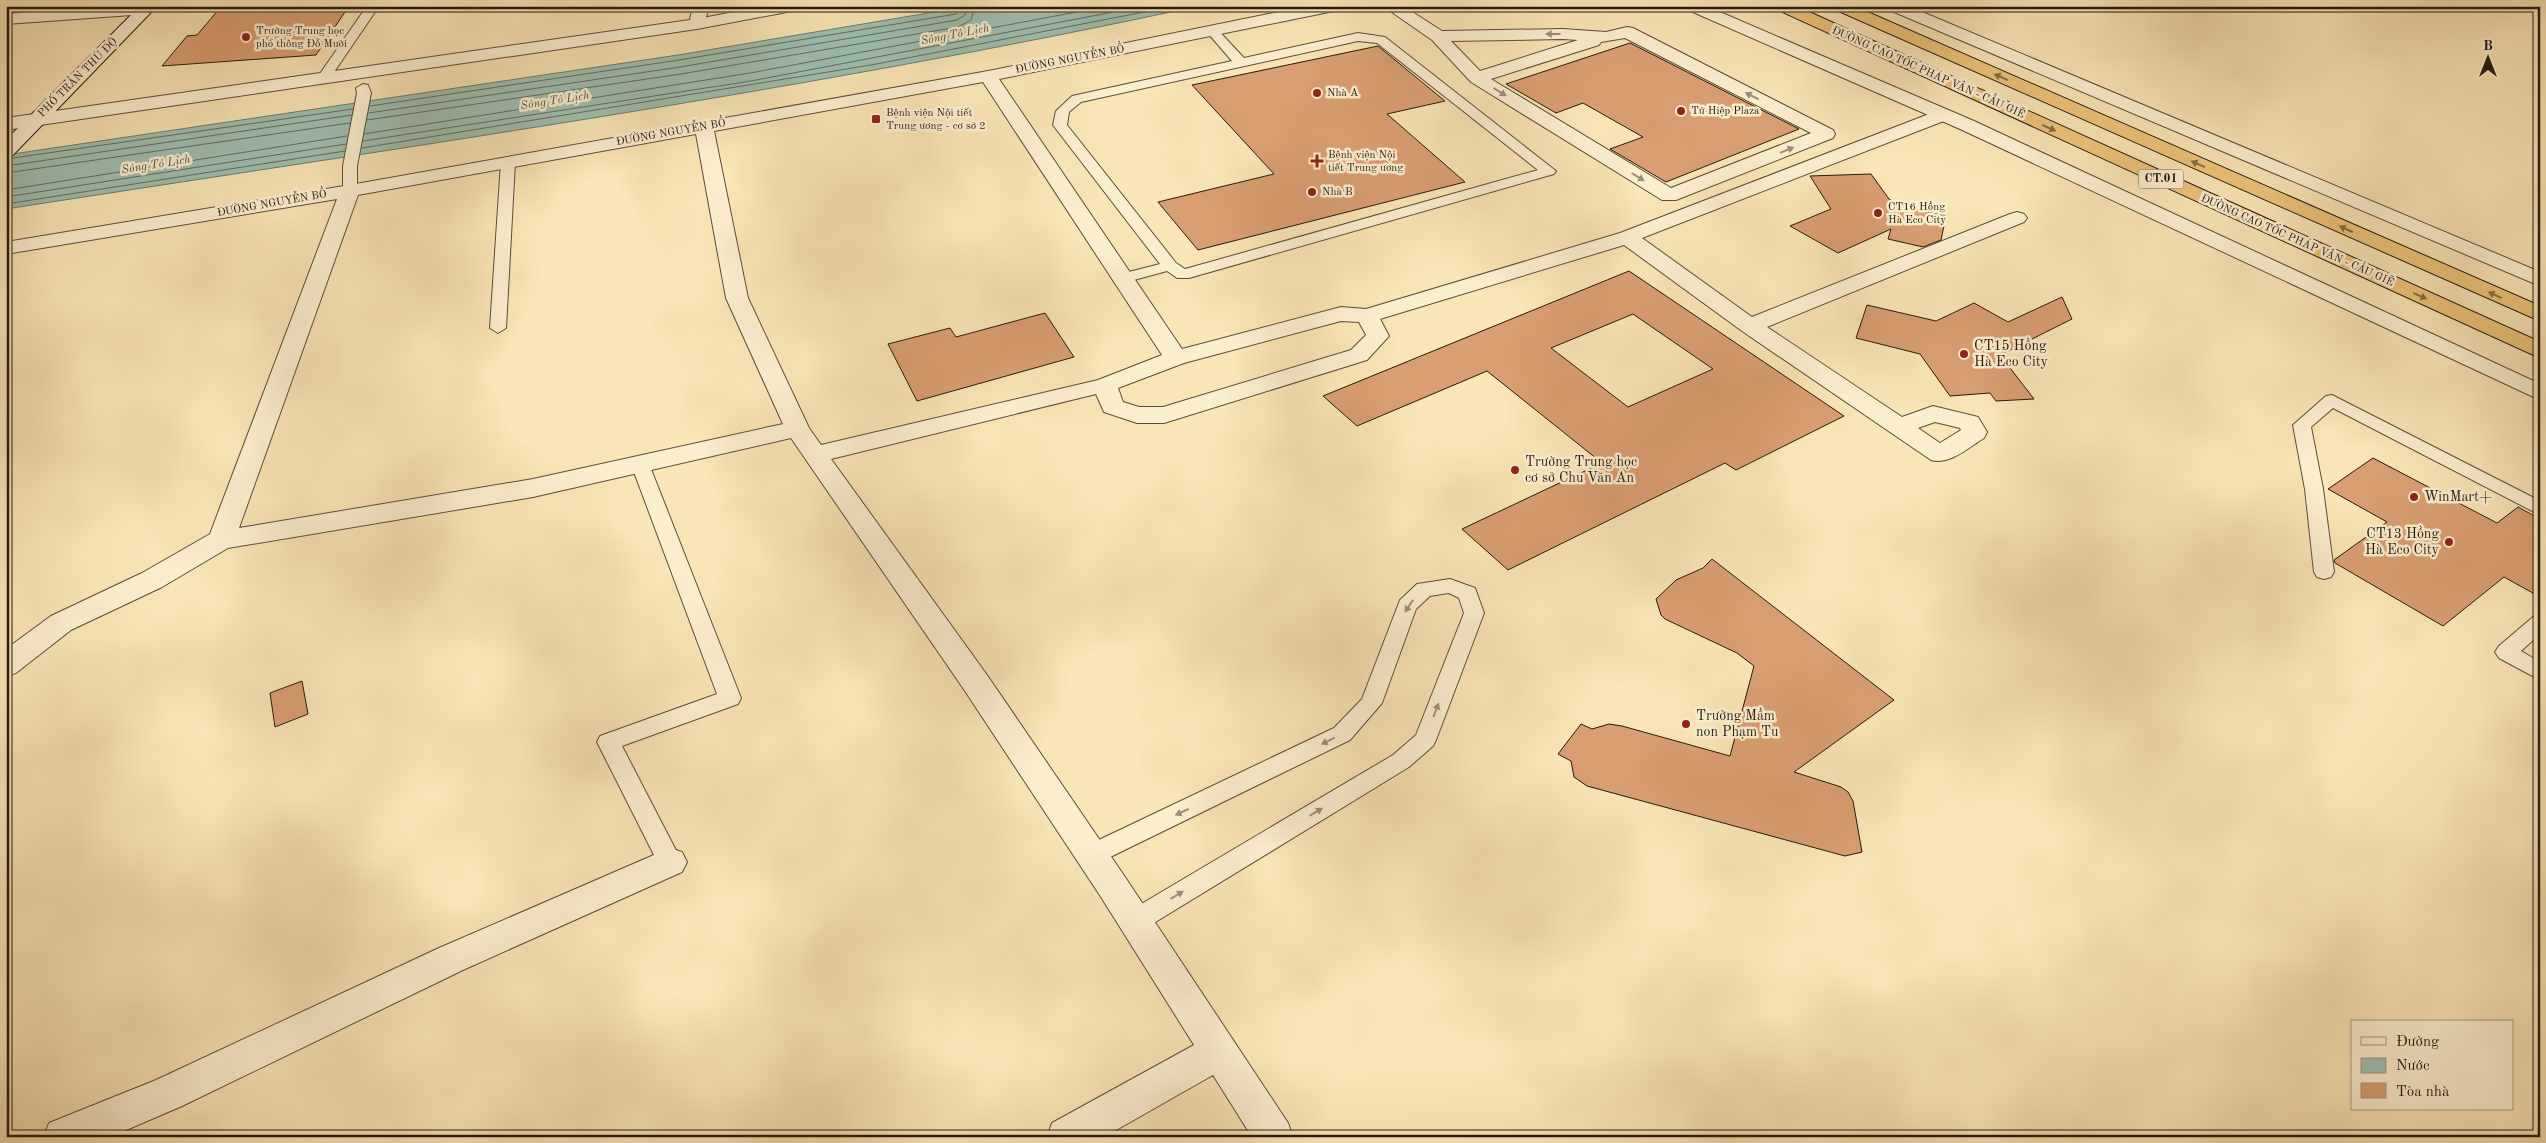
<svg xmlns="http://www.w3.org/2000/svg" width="2546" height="1143" viewBox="0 0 2546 1143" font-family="'Old Standard TT',serif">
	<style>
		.water { fill: #9ebfb1; stroke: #6d7d71 }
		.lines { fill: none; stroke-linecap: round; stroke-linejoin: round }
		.shore { stroke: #616d61; stroke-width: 1 }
		.building { fill: #d99e71; stroke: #241b11; fill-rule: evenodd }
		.service-casing { stroke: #594e3a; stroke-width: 2 }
		.minor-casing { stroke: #594e3a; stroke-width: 2 }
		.tertiary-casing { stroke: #594e3a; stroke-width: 2 }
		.secondary-casing { stroke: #241b11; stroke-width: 2 }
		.motorway-casing { stroke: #241b11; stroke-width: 2 }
		.service { fill: #fbeecf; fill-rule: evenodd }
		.minor { fill: #fbeecf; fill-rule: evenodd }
		.tertiary { fill: #fbeecf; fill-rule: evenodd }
		.secondary { fill: #fbeecf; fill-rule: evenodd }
		.motorway { fill: #ecc27a; fill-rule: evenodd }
		.oneway { fill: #9a8f7a }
		.oneway2 { fill: #886e46 }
		.poi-dot { fill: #8f2418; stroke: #fbeecf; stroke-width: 2 }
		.labels { text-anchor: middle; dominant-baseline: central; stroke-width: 5; stroke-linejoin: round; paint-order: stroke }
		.far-poi-label { font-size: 11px; fill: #241b11; stroke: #fbeecf; text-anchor: start }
		.far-street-label { font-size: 11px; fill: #241b11; stroke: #fbeecf }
		.far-water-label { font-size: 12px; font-style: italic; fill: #4f5449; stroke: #fbeecf }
		.shield { fill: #fbeecf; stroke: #645a4a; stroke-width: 1 }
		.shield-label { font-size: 12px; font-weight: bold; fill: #241b11 }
		.poi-label { font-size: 14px; fill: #241b11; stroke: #fbeecf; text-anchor: start }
	</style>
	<rect width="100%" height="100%" fill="#f9e5b5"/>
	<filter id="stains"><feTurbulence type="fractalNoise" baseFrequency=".004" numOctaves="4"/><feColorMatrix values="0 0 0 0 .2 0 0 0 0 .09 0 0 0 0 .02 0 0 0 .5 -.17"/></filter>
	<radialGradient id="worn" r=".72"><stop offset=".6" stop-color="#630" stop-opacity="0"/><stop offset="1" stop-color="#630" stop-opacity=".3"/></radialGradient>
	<path class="water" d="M970 6H1199C805 91 405 147 6 209V155L678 55Z"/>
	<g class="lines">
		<path class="shore" d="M370 106 679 60 956 14 960 11 961 6
			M369 113 680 67 957 20 965 15 967 6
			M367 120 681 74 958 27 971 20 975 6
			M364 134 750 73 1109 6
			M363 141 751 81 1145 6
			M362 148 871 65 1175 6
			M6 159 353 109
			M6 166 352 115
			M6 173 350 123
			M6 190 347 136
			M6 197 346 144
			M6 204 345 151"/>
	</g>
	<path class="building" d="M260 6H349L316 55 162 66 187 36 197 35 219 9Z
		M1630 43 1799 129 1666 182 1610 149 1643 137 1583 103 1556 113 1506 84Z
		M1378 46 1445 101 1387 114 1465 182 1198 250 1158 202 1274 174 1192 85Z
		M1871 174 1889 199 1903 207 1946 216 1941 240 1923 247 1888 239 1891 229 1838 253 1790 226 1831 209 1810 176Z
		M1629 271 1844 416 1736 470 1725 463 1508 570 1462 529 1602 463 1487 371 1357 426 1323 396ZM1633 314 1713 369 1628 407 1551 348Z
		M2062 297 2072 319 2000 355 2034 399 1996 401 1990 393 1950 396 1920 354 1856 338 1867 305 1936 321 1974 303 2008 322Z
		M1045 313 1074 357 917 401 888 344 950 328 956 337Z
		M2373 458 2497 523 2518 507 2540 519V597L2504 577 2443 626 2335 563 2334 560 2387 522 2328 489Z
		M1712 559 1894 700 1794 772 1841 787 1848 792 1853 801 1862 852 1845 856 1587 786 1574 777 1571 761 1558 754 1581 724 1592 729 1609 724 1622 726 1730 756 1754 666 1737 653 1665 619 1661 615 1656 599 1676 580 1703 568Z
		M302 681 308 714 275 727 270 693Z"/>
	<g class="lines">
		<g class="service-casing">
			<path id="service" d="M367 6H379L328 81H318L317 78Z
				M1212 27 1216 28 1244 58 1358 33 1385 37 1556 171 1554 174 1189 278H1177L1167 271 1123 283 1117 281 1115 278 1117 275 1160 264 1053 125 1056 111 1072 96 1232 61 1206 31ZM1358 41 1377 43 1538 170 1185 269 1176 263 1067 125 1069 112 1081 102Z
				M363 84 368 85 371 93 357 166V191L350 195 343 191V166L357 93 356 88Z
				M508 158 515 162 506 328 498 333 490 328 501 162Z
				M2332 395 2540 501V515L2333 408 2311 427 2323 489 2334 572 2331 577 2324 579 2317 577 2314 572 2305 489 2293 425 2326 396Z
				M640 458 647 460 649 464 741 698 738 704 622 746 682 862 679 869 670 872 661 869 597 742 600 736 717 694 631 464 633 460Z
				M1450 579 1475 588 1484 613 1436 740 1433 746 1409 767 1144 929 1135 932 1126 929 1122 921 1126 913 1393 755 1416 735 1464 613 1459 598 1449 593 1430 596 1416 609 1382 703 1350 740 1100 862 1091 865 1082 862 1079 855 1082 848 1334 728 1362 699 1400 600 1417 584Z
				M2540 614V634L2521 651 2540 662V680L2499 658 2495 652 2499 646 2533 617Z"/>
		</g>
		<g class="minor-casing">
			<path id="minor" d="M116 6H152L154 9 146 14 6 24V14Z
				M765 6H800L792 11 697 29 6 130V118L697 19Z
				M1308 6H1342L1334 11 999 79 1182 349 1341 307 1366 309 1620 233 1942 109 1949 111 1951 115 1949 119 1642 238 1752 317 2010 214 2017 212 2024 214 2027 218 2024 222 1767 327 1902 417 1933 406 1978 417 1987 432 1984 438C1968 448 1950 465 1931 460L1742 331 1624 245 1380 319 1389 336 1367 360 1164 423H1137L1104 412 1096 394 831 459 987 675 1125 877 1288 1123 1293 1137H1252L1213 1075 1104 1137H1047L1052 1123 1194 1045 1101 897 965 691 791 438 533 497 228 548 162 587 71 630 16 673 6 676V649L51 616 142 573 210 534 337 199 6 254V242L350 185 988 71ZM983 82 1162 355 1098 380 821 445 809 428 748 298 714 131ZM696 134 726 298 783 424 533 479 239 528 358 195ZM1341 321 1359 322 1366 335 1351 350 1163 407H1139L1123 402 1118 388 1184 363ZM1935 422 1960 428 1961 430 1940 443 1918 428Z
				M1383 6H1403L1442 31 1563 29 1606 32 1627 27 1633 28 1833 130 1835 134 1833 138 1676 200H1662L1471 82 1432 40ZM1625 38 1811 133 1671 188 1491 79 1599 45 1601 42ZM1563 39 1578 40 1480 71 1451 41Z
				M670 848 682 852 687 862 682 872 463 970 182 1106 110 1137H44L49 1123 156 1080 439 948Z"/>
		</g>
		<g class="tertiary-casing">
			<path id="tertiary" d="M693 6H709L703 28H691L689 24Z
				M1684 6H1706L1974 121 2540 384V400L1960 129 1686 9Z
				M1885 6H1908L2540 272V286L1887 9Z"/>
		</g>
		<g class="secondary-casing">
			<path id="secondary" d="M140 6H157L13 155 6 157V140Z"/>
		</g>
		<g class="motorway-casing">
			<path id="motorway" d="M1774 6H1796L2540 342V358L1776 9Z
				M1832 6H1854L2540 306V321L1834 9Z"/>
		</g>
		<use href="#service" class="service"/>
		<use href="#minor" class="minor"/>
		<use href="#tertiary" class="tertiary"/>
		<use href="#secondary" class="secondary"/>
		<use href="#motorway" class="motorway"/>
	</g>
	<defs><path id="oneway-solid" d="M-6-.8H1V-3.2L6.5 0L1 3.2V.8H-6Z" transform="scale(1.25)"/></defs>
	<g class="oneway">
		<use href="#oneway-solid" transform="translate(1553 34) rotate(180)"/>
		<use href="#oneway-solid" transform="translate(1500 92) rotate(32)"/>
		<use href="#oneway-solid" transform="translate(1752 96) rotate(-153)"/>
		<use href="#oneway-solid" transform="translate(1787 150) rotate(-22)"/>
		<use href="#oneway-solid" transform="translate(1638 177) rotate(32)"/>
		<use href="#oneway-solid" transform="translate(1409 606) rotate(123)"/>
		<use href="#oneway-solid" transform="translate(1436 710) rotate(-69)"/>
		<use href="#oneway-solid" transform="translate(1328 741) rotate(154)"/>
		<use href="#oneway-solid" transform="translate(1182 812) rotate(155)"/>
		<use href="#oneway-solid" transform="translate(1316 812) rotate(-31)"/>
		<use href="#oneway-solid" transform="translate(1177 895) rotate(-31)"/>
	</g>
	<g class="oneway2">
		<use href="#oneway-solid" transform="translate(2001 77) rotate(-156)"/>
		<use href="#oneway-solid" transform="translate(2049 128) rotate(24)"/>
		<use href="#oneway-solid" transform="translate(2198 164) rotate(-156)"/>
		<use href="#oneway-solid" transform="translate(2346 229) rotate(-156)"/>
		<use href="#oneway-solid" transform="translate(2495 295) rotate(-156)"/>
		<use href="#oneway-solid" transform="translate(2420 296) rotate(24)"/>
	</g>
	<g class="poi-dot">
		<circle cx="246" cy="37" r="5"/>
		<circle cx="1317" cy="93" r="5"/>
		<circle cx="1681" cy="111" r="5"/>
		<rect x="871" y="114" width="10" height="10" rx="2.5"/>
		<path d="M1314.5 153.5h5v5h5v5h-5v5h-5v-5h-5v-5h5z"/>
		<circle cx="1312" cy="192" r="5"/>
		<circle cx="1878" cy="213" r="5"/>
		<circle cx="1964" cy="354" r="5"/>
		<circle cx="1515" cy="470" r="5"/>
		<circle cx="2414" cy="497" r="5"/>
		<circle cx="2449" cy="542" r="5"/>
		<circle cx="1686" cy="724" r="5"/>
	</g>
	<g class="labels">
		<g class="far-poi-label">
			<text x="256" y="31">Trường Trung học<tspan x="256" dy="13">phổ thông Đỗ Mười</tspan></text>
			<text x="1327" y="93">Nhà A</text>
			<text x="1691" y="111">Tứ Hiệp Plaza</text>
			<text x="886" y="113">Bệnh viện Nội tiết<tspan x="886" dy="13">Trung ương - cơ sở 2</tspan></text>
			<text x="1328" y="155">Bệnh viện Nội<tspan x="1328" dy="13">tiết Trung ương</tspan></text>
			<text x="1322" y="192">Nhà B</text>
			<text x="1888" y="207">CT16 Hồng<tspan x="1888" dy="13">Hà Eco City</tspan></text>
		</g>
		<g class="far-street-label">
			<text transform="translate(1070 60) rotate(-11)">ĐƯỜNG NGUYỄN BỒ</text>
			<text transform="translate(1928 73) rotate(24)">ĐƯỜNG CAO TỐC PHÁP VÂN - CẦU GIẼ</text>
			<text transform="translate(78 78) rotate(-45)">PHỐ TRẦN THỦ ĐỘ</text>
			<text transform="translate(671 133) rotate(-10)">ĐƯỜNG NGUYỄN BỒ</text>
			<text transform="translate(272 204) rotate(-10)">ĐƯỜNG NGUYỄN BỒ</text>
			<text transform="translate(2297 241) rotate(24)">ĐƯỜNG CAO TỐC PHÁP VÂN - CẦU GIẼ</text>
		</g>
		<g class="far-water-label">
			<text transform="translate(955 35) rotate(-11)">Sông Tô Lịch</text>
			<text transform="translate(555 101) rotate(-9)">Sông Tô Lịch</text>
			<text transform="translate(156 165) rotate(-9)">Sông Tô Lịch</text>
		</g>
		<rect class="shield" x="2138.5" y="169.5" width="45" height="19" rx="4"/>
		<g class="shield-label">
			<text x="2161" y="179">CT.01</text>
		</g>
		<g class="poi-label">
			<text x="1974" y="346">CT15 Hồng<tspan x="1974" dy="16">Hà Eco City</tspan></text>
			<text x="1525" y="462">Trường Trung học<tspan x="1525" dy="16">cơ sở Chu Văn An</tspan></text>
			<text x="2424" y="497">WinMart+</text>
			<text x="2439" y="534" text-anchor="end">CT13 Hồng<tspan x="2439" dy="16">Hà Eco City</tspan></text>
			<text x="1696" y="716">Trường Mầm<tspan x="1696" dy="16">non Phạm Tu</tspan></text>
		</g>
	</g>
	<rect width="2546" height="1143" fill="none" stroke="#f9e5b5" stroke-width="25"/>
	<rect x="8" y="8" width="2531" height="1128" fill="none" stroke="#241b11" stroke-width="2.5"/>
	<rect x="12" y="12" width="2521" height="1118" fill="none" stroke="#241b11"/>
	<rect x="2351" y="1020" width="162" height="90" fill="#fbeecf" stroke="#a59a83"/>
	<rect x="2361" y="1037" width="25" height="8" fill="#fbeecf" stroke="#a59a83"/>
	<text x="2396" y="1046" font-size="15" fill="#241b11">Đường</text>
	<rect x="2361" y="1058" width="25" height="15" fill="#9ebfb1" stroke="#a59a83"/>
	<text x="2396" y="1070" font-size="15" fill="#241b11">Nước</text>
	<rect x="2361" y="1083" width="25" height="15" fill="#d99e71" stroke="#a59a83"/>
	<text x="2396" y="1096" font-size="15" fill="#241b11">Tòa nhà</text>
	<g transform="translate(2488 58)" stroke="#fbeecf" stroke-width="4" paint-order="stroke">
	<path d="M0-4L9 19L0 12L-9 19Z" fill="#241b11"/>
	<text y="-8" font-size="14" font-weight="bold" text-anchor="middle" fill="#241b11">B</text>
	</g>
	<rect width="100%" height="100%" filter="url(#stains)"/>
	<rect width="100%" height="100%" fill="url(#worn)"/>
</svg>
